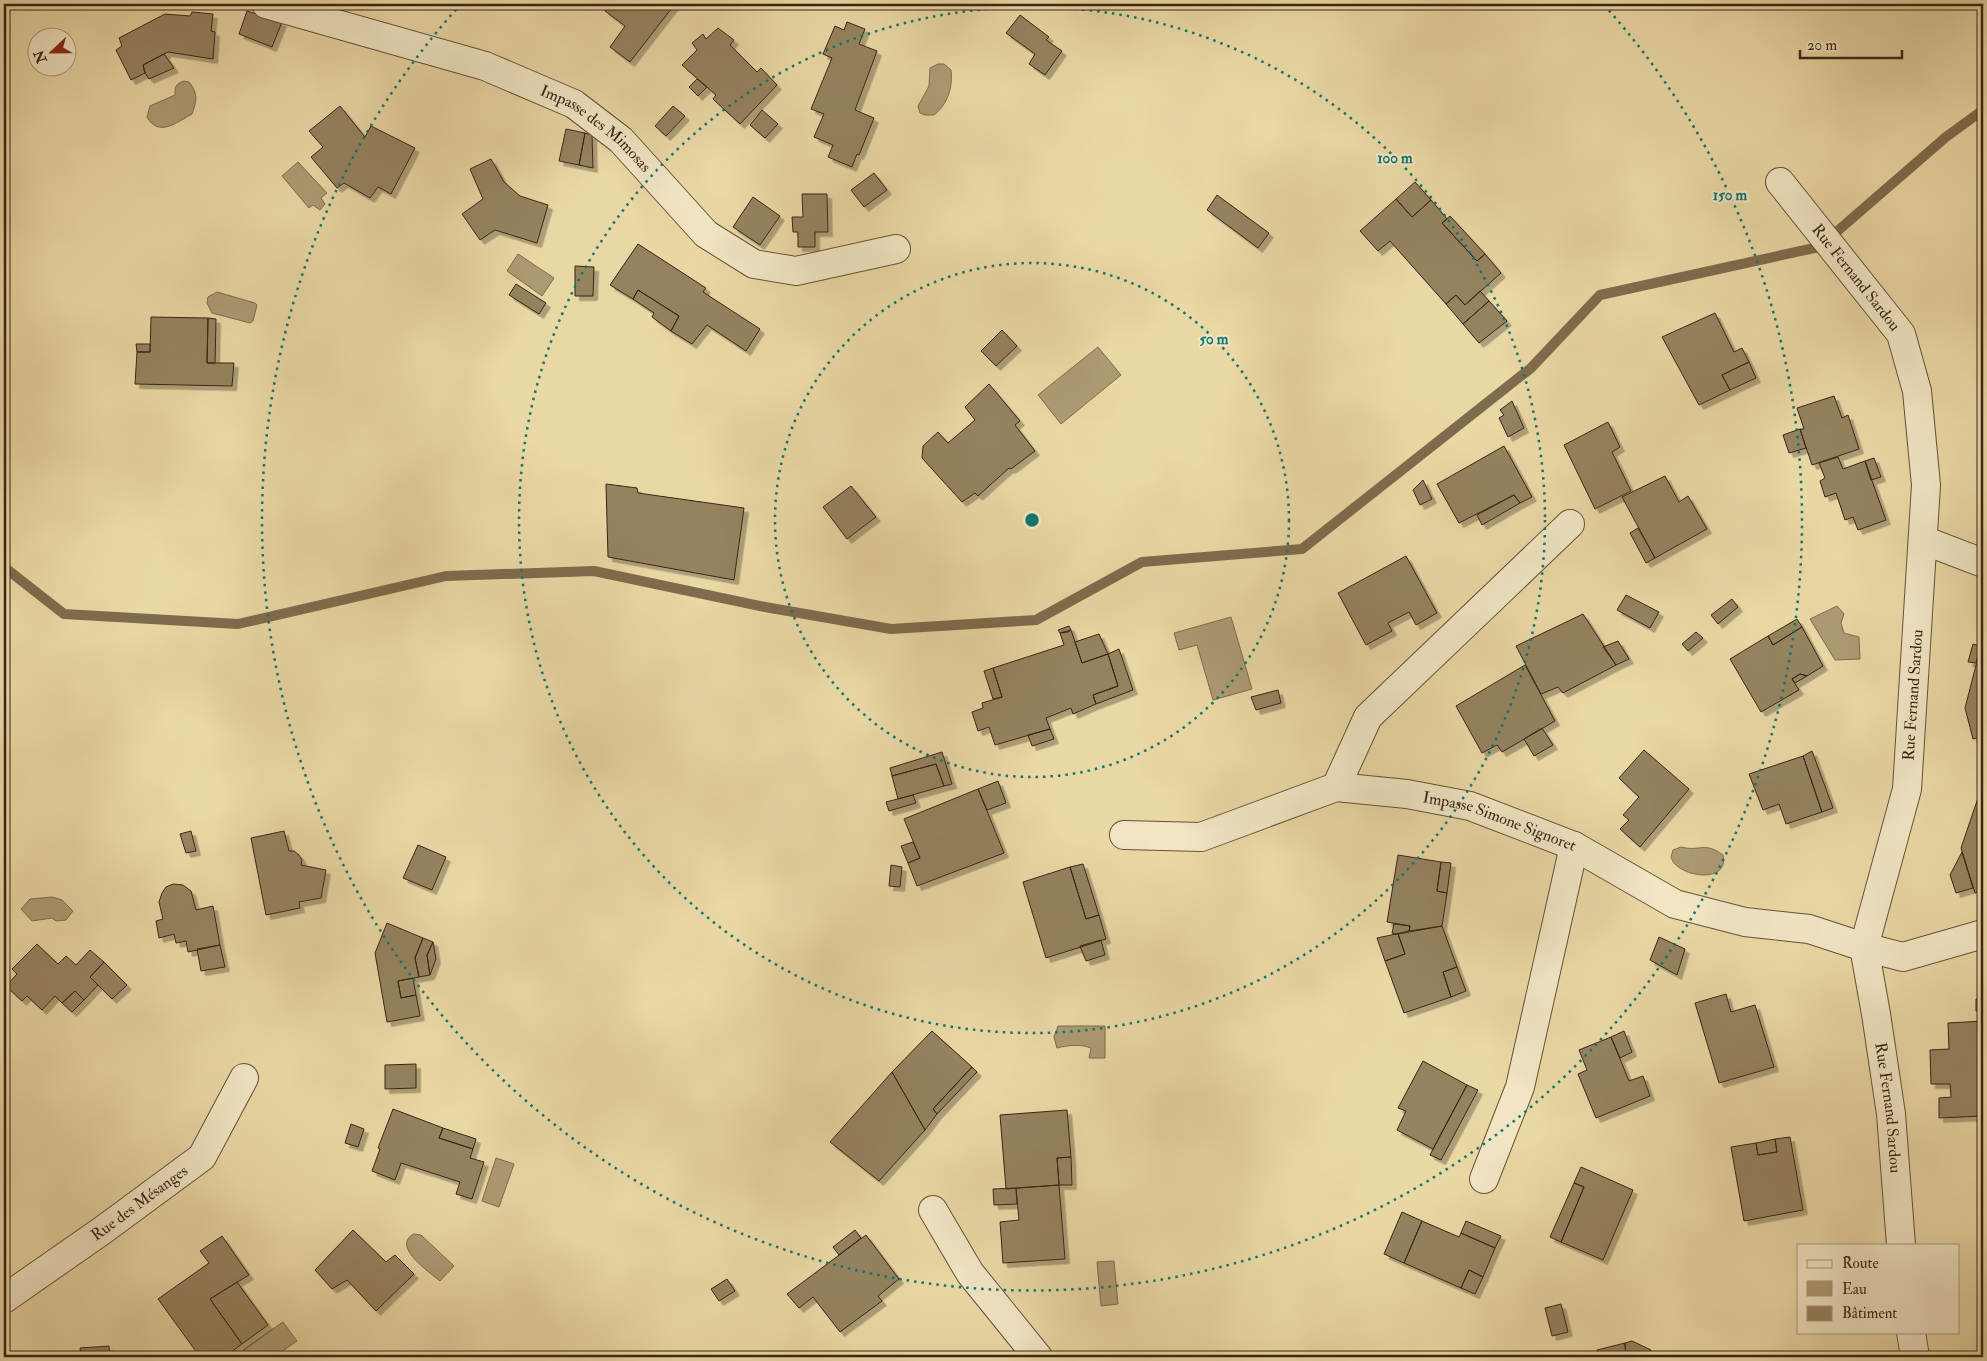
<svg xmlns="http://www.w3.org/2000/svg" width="1987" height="1361" viewBox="0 0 1987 1361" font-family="'IM FELL Double Pica',serif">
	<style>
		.water { fill: #ad9a73; stroke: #7f6b4d }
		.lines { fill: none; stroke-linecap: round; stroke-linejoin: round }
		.stream { stroke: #7f6b4d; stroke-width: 10 }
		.building { fill: #95825f; stroke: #392515; filter: url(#shadow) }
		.minor-casing { stroke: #655239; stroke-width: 30 }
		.minor { stroke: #f1e5c4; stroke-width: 28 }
		.ring { fill: none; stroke: #0f766e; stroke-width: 2.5; stroke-dasharray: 2.5 5 }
		.labels { text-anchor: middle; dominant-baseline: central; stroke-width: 4; stroke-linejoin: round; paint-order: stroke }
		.street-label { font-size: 16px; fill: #392515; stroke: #f1e5c4 }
		.centre { fill: #0f766e; stroke: #f1e5c4; stroke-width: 2.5 }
		.ring-label { font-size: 15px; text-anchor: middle; font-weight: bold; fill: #0f766e; stroke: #f1e5c4; stroke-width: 4; stroke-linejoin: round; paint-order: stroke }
	</style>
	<defs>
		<filter id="shadow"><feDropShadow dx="4.5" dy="4.5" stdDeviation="0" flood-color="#0004"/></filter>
	</defs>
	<rect width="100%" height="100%" fill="#e9d7a4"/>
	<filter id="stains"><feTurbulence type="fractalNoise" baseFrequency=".004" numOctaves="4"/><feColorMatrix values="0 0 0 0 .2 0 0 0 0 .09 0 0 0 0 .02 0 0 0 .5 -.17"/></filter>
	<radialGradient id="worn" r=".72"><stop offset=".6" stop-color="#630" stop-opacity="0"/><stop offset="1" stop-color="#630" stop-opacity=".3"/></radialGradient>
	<path class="water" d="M938 64H944L951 70C953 87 948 104 934 115H925L920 113 918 106 929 86 930 68Z
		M184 81 189 82C198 93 197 101 192 114 177 122 159 138 147 117L150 106 175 95C175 87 175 84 184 81Z
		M298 162 327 193 321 198 325 204 320 210 313 205 309 208 282 176Z
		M518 254 554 278 542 296 507 271Z
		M217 292 255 303 257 305 253 321 250 323 212 313 207 303 208 297Z
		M1098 347 1121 375 1061 424 1038 395Z
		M1837 606 1844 614 1841 623 1844 633 1859 637 1860 659 1835 660 1810 619Z
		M1231 617 1252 689 1213 700 1197 645 1179 650 1174 633Z
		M1681 847C1700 852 1704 841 1723 855 1729 882 1688 878 1675 864 1674 864 1671 858 1671 857L1673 850Z
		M52 897 62 900 73 911 66 920 56 921 52 918 32 921 21 909 30 899Z
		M1058 1026H1105V1058H1089L1091 1048C1080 1044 1069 1045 1057 1048L1054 1037Z
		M496 1158 514 1164 499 1207 482 1201Z
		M414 1234 421 1235 454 1266 440 1281C428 1271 391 1246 414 1234Z
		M1114 1261 1118 1304 1101 1306 1097 1262Z
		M283 1322 297 1341 274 1357H249L243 1350Z"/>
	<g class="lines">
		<path class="stream" d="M4 567 64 614 238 624 446 576 594 571 765 607 891 629 1036 620 1142 562 1302 549 1531 368 1600 295 1819 247 1946 137 1983 110"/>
	</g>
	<path class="building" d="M604 4H675L630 62 610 47 625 26 605 11Z
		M247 11 282 22 272 47 239 34Z
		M192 12 213 14 211 31 215 32 213 59 168 52 143 65 145 73 131 80 116 50 122 46 119 38 165 14 190 16Z
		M1020 15 1049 37 1046 40 1062 51 1045 75 1029 64 1035 54 1006 33Z
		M847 22 865 29 859 44 877 51 855 110 874 118 859 155 857 154 852 167 828 157 833 145 814 137 824 114 811 109 832 58 823 54 835 26 844 30Z
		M718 28 734 40 730 45 757 72 761 68 777 85 740 124 713 99 716 95 682 65 697 50 692 43 703 34 706 39Z
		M164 54 174 68 149 79 145 73 143 65Z
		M697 79 707 87 698 96 689 87Z
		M340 106 365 137 371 126 415 148 391 194 378 187 370 198 344 183 337 188 311 157 323 147 309 131Z
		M673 106 685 116 666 136 655 126Z
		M762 110 778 124 765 138 750 125Z
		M566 129 585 133 579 165 559 161Z
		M585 133 592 135 593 168 579 165Z
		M491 159 504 182 520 196 548 205 537 243 495 230 480 240 462 214 483 199 470 169Z
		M874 173 887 190 864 207 851 190Z
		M1415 182 1431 200 1412 217 1396 199Z
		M802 194H827L828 232H815V247H798V232H793L792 217H803Z
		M1217 195 1269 233 1258 248 1207 210Z
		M753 197 780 216 760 245 733 227Z
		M1396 199 1412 217 1431 200 1447 219 1442 223 1477 261 1485 254 1501 273 1465 305 1456 295 1446 304 1390 241 1378 251 1360 231Z
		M1450 216 1485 254 1477 261 1442 223Z
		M638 244 706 288 703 292 760 329 746 351 707 325 692 344 671 331 679 316 638 290 633 299 610 285Z
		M575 266 594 267 593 296H575Z
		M516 284 546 303 539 314 509 295Z
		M638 290 679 316 671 331 652 317 654 313 633 299Z
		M1480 291 1489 301 1463 324 1446 304 1456 295 1465 305Z
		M1489 301 1507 321 1479 343 1463 324Z
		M1715 313 1734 352 1742 348 1749 362 1722 375 1730 390 1699 405 1662 337Z
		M151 317 208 318 207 363H234L232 386 135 384 137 352H150Z
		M208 318 216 319 215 363H207Z
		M1002 330 1017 346 996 366 981 351Z
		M136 344H150V352H137Z
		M1749 362 1756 378 1730 390 1722 375Z
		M989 384 1020 421 1015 425 1035 451 1011 469 1009 468 978 496 975 493 962 502 922 458 923 446 938 432 948 443 975 420 965 407Z
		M1834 396 1842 418 1848 415 1859 449 1812 465 1800 429H1804L1797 408Z
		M1512 401 1524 428 1508 437 1499 418 1504 415 1500 410Z
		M1608 422 1620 447 1612 452 1631 491 1595 509 1564 445Z
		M1800 429 1806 448 1789 453 1783 435Z
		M1504 446 1532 497 1520 503 1514 495 1459 523 1437 484Z
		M1838 457 1843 469 1865 461 1886 520 1858 530 1853 517 1845 520 1836 493 1825 497 1820 481 1825 478 1819 463Z
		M1874 458 1881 477 1871 480 1865 461Z
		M1980 473H1983V494H1979Z
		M1665 476 1679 502 1688 496 1707 529 1655 558 1622 497Z
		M1423 480 1432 499 1420 505 1413 490Z
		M606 484 637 488 638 493 744 508 734 580 608 557Z
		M851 486 876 517 847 539 823 507Z
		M1979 494H1983V502H1978Z
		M1514 495 1520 503 1482 525 1477 515Z
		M1638 528 1655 558 1646 563 1630 533Z
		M1406 556 1437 613 1416 625 1409 612 1388 623 1392 631 1366 645 1338 593Z
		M1626 595 1659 612 1650 628 1617 610Z
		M1732 599 1738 607 1718 624 1711 615Z
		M1583 614 1616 665 1563 693 1558 687 1541 694 1516 646Z
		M1797 619 1802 627 1773 645 1768 636Z
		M1069 626 1071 630 1068 632 1060 633 1058 630Z
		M1802 627 1823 666 1807 676 1800 674 1792 679 1799 690 1761 712 1730 659 1768 636 1773 645Z
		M1071 630 1082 663 1108 654 1118 686 1093 695 1096 704 1073 714 1071 708 1046 718 1050 729 995 745 989 727 978 731 972 712 983 708 982 703 1002 697 993 668 1064 645 1060 633Z
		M1696 632 1703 638 1688 651 1682 644Z
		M1099 634 1108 654 1082 663 1075 642Z
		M1983 638V736L1973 739 1965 708Z
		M1618 641 1629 659 1616 665 1603 647Z
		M1973 644 1980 646 1976 663 1968 662Z
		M1119 649 1133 690 1096 704 1093 695 1118 686 1108 654Z
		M1525 665 1555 721 1502 752 1497 745 1482 753 1456 706Z
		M993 668 1002 697 993 699 984 671Z
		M1800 674 1807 676 1795 683 1792 679Z
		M1278 690 1281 703 1256 710 1251 697Z
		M1542 728 1553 745 1534 756 1524 739Z
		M1050 729 1054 739 1032 746 1028 735Z
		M1644 750 1689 789 1640 847 1620 829 1629 820 1623 815 1639 797 1619 778Z
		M1812 751 1833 808 1822 812 1803 756Z
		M942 752 952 784 944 786 936 764 892 776 890 768Z
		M1803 756 1822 812 1786 824 1779 804 1763 810 1749 774Z
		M936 764 944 786 898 799 892 776Z
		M998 781 1006 803 987 810 978 789Z
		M978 789 1004 853 917 886 908 863 920 858 904 819Z
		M913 795 916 803 889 811 886 802Z
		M1979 795 1983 796V890L1975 893 1961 848Z
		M191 831 196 851 186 853 180 834Z
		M284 831 289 851H294L299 855 302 860 301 865 326 870 321 898 299 902 300 908 266 915 251 838Z
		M913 842 920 858 908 863 901 846Z
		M418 845 446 857 432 890 403 878Z
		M1962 852 1973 888 1956 893 1950 875Z
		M1398 855 1441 862 1437 891 1447 893 1442 926 1409 931 1410 926 1387 922Z
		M1441 862 1451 863 1447 893 1437 891Z
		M1083 864 1099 915 1086 919 1070 867Z
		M891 865 902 867 900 887 889 886Z
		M1070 867 1086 919 1099 915 1106 939 1046 958 1023 882Z
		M173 884 183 885 191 891 196 910 213 906 220 945 188 952 186 941 176 943 174 934 159 938 156 921 163 919 159 902 162 893 166 887Z
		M387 923 423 938 415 958 419 977 398 981 401 998 416 995 420 1016 387 1022 375 953Z
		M1394 924 1410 926 1409 931 1396 934 1392 933Z
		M1442 926 1457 967 1443 972 1451 997 1404 1013 1385 961 1405 954 1398 934Z
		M1396 934H1398L1405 954 1385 961 1377 938Z
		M1659 937 1685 949 1677 975 1650 960Z
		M423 938 433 942 427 955 430 975 419 977 415 958Z
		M1101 940 1105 955 1086 961 1080 946Z
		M433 942 436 959 430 975 427 955Z
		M37 944 58 964 66 956 76 965 90 950 104 962 90 977 98 985 84 1000 75 991 62 1003 55 996 42 1010 27 996 22 1001 6 986 17 974 12 969Z
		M220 945 225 967 201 971 197 949Z
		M104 962 127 985 112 999 90 977Z
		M1457 967 1466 991 1451 997 1443 972Z
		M413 978 416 995 401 998 398 981Z
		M75 991 84 1000 72 1012 62 1003Z
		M1726 994 1731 1012 1755 1005 1774 1067 1719 1083 1695 1003Z
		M1976 999H1983V1010L1976 1011Z
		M1983 1021V1116L1939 1118V1098L1951 1097 1950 1084H1931L1930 1050 1949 1049 1948 1023Z
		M932 1031 972 1067 933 1109 937 1114 925 1130 892 1072Z
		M1624 1031 1632 1052 1620 1058 1611 1037Z
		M1611 1037 1629 1081 1643 1076 1650 1096 1596 1118 1578 1074 1587 1070 1579 1050Z
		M1423 1061 1467 1085 1433 1149 1397 1130 1406 1111 1398 1108Z
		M416 1064V1088L385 1089V1065Z
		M972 1067 977 1072 937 1114 933 1109Z
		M892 1072 925 1130 879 1181 830 1142Z
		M1467 1085 1478 1090 1441 1160 1430 1155Z
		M393 1109 443 1128 439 1138 473 1149 470 1158 484 1162 472 1199 456 1194 460 1182 401 1163 395 1180 372 1171 380 1149 378 1148Z
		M1067 1110 1071 1157 1057 1158 1059 1185 1006 1189 1000 1115Z
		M351 1124 364 1129 358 1147 345 1143Z
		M443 1128 476 1139 473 1149 439 1138Z
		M1790 1137 1803 1210 1744 1221 1731 1147 1756 1143 1758 1155 1777 1152 1775 1139Z
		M1775 1139 1777 1152 1758 1155 1756 1143Z
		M1071 1157 1072 1185H1059L1057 1158Z
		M1581 1167 1633 1190 1603 1260 1561 1242 1584 1187 1574 1183Z
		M1574 1183 1584 1187 1561 1242 1550 1237Z
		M1059 1185 1065 1259 1003 1263 1000 1222 1019 1220 1016 1188Z
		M1016 1188 1017 1204 994 1205 993 1189Z
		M1402 1212 1422 1221 1404 1263 1384 1254Z
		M1422 1221 1459 1237 1461 1233 1495 1248 1483 1277 1469 1270 1461 1288 1404 1263Z
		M1466 1221 1501 1236 1495 1248 1461 1233Z
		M353 1230 386 1262 395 1255 414 1274 376 1311 347 1280 332 1289 315 1270Z
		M855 1230 861 1238 839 1255 833 1247Z
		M866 1235 899 1279 878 1296 882 1301 840 1332 813 1297 799 1308 787 1294Z
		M222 1236 249 1275 210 1299 242 1344 224 1357H200L158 1299 209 1263 200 1251Z
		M1469 1270 1483 1277 1475 1294 1461 1288Z
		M727 1279 735 1291 719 1301 711 1289Z
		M237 1282 268 1325 242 1344 210 1299Z
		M1561 1304 1568 1332 1552 1336 1545 1308Z
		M1632 1341 1651 1350 1648 1357H1626L1625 1343Z
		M1625 1343 1626 1357H1598L1597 1350Z
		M109 1346 110 1357H81L80 1348Z"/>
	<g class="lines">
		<g class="minor-casing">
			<g id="minor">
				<path id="s1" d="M266 4 485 66 574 104 621 140 706 234 754 264 796 271 896 249"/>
				<path id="s2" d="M1780 182 1901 334 1917 391 1926 485 1907 789 1864 947 1876 1014 1891 1114 1901 1245"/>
				<path d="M1923 540 1983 563"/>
				<path d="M1336 787 1368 717 1570 524"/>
				<path id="s3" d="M1124 835 1201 837 1336 787 1407 794 1470 806 1574 846 1675 904 1745 922 1809 929 1864 947 1903 957 1983 934"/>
				<path d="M1484 1179 1520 1087 1574 846"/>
				<path d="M933 1210 970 1273 1038 1357"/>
				<path id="s4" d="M4 1299 103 1230 202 1157 244 1078"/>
				<path d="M1911 1332 1915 1357"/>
			</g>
		</g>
		<use href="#minor" class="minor"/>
	</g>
	<g class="ring">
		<circle cx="1032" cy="520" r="257"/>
		<circle cx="1032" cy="520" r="513"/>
		<path d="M1604 5A770 770 0 1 1 460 5"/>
	</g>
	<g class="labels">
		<g class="street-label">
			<text stroke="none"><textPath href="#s1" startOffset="356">Impasse des Mimosas</textPath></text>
			<text stroke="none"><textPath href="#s2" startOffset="122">Rue Fernand Sardou</textPath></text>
			<text transform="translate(1913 695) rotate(-86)">Rue Fernand Sardou</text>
			<text stroke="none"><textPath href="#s3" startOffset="389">Impasse Simone Signoret</textPath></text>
			<text stroke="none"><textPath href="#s2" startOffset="979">Rue Fernand Sardou</textPath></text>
			<text stroke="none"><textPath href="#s4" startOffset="166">Rue des Mésanges</textPath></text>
		</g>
	</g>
	<circle cx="1032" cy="520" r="8" class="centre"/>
	<g class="ring-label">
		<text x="1395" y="163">100 m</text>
		<text x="1730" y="200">150 m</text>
		<text x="1214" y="344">50 m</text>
	</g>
	<rect width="1987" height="1361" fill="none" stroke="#e9d7a4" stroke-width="20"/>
	<rect x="5" y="5" width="1977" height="1351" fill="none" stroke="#392515" stroke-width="2.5"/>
	<rect x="10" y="10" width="1967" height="1341" fill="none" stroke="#392515"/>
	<rect x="1797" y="1244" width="162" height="90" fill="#f1e5c4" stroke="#a7987e"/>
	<rect x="1807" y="1260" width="25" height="8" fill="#f1e5c4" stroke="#a7987e"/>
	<text x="1842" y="1268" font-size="15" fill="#392515">Route</text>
	<rect x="1807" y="1281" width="25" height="15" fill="#ad9a73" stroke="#a7987e"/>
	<text x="1842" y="1294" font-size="15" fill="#392515">Eau</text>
	<rect x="1807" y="1306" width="25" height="15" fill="#95825f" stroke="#a7987e"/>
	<text x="1842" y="1318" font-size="15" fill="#392515">Bâtiment</text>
	<g transform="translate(52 52) rotate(248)"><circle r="24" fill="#f1e5c4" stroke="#a7987e"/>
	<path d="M0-4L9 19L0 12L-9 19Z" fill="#8f2418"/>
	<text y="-8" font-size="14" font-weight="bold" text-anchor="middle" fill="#392515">N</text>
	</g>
	<path d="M1800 50v8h102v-8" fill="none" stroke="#392515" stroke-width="2.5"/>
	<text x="1807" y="50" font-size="15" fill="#392515" stroke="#f1e5c4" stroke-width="4" paint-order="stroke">20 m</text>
	<rect width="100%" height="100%" filter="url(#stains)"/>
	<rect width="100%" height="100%" fill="url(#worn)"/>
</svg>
